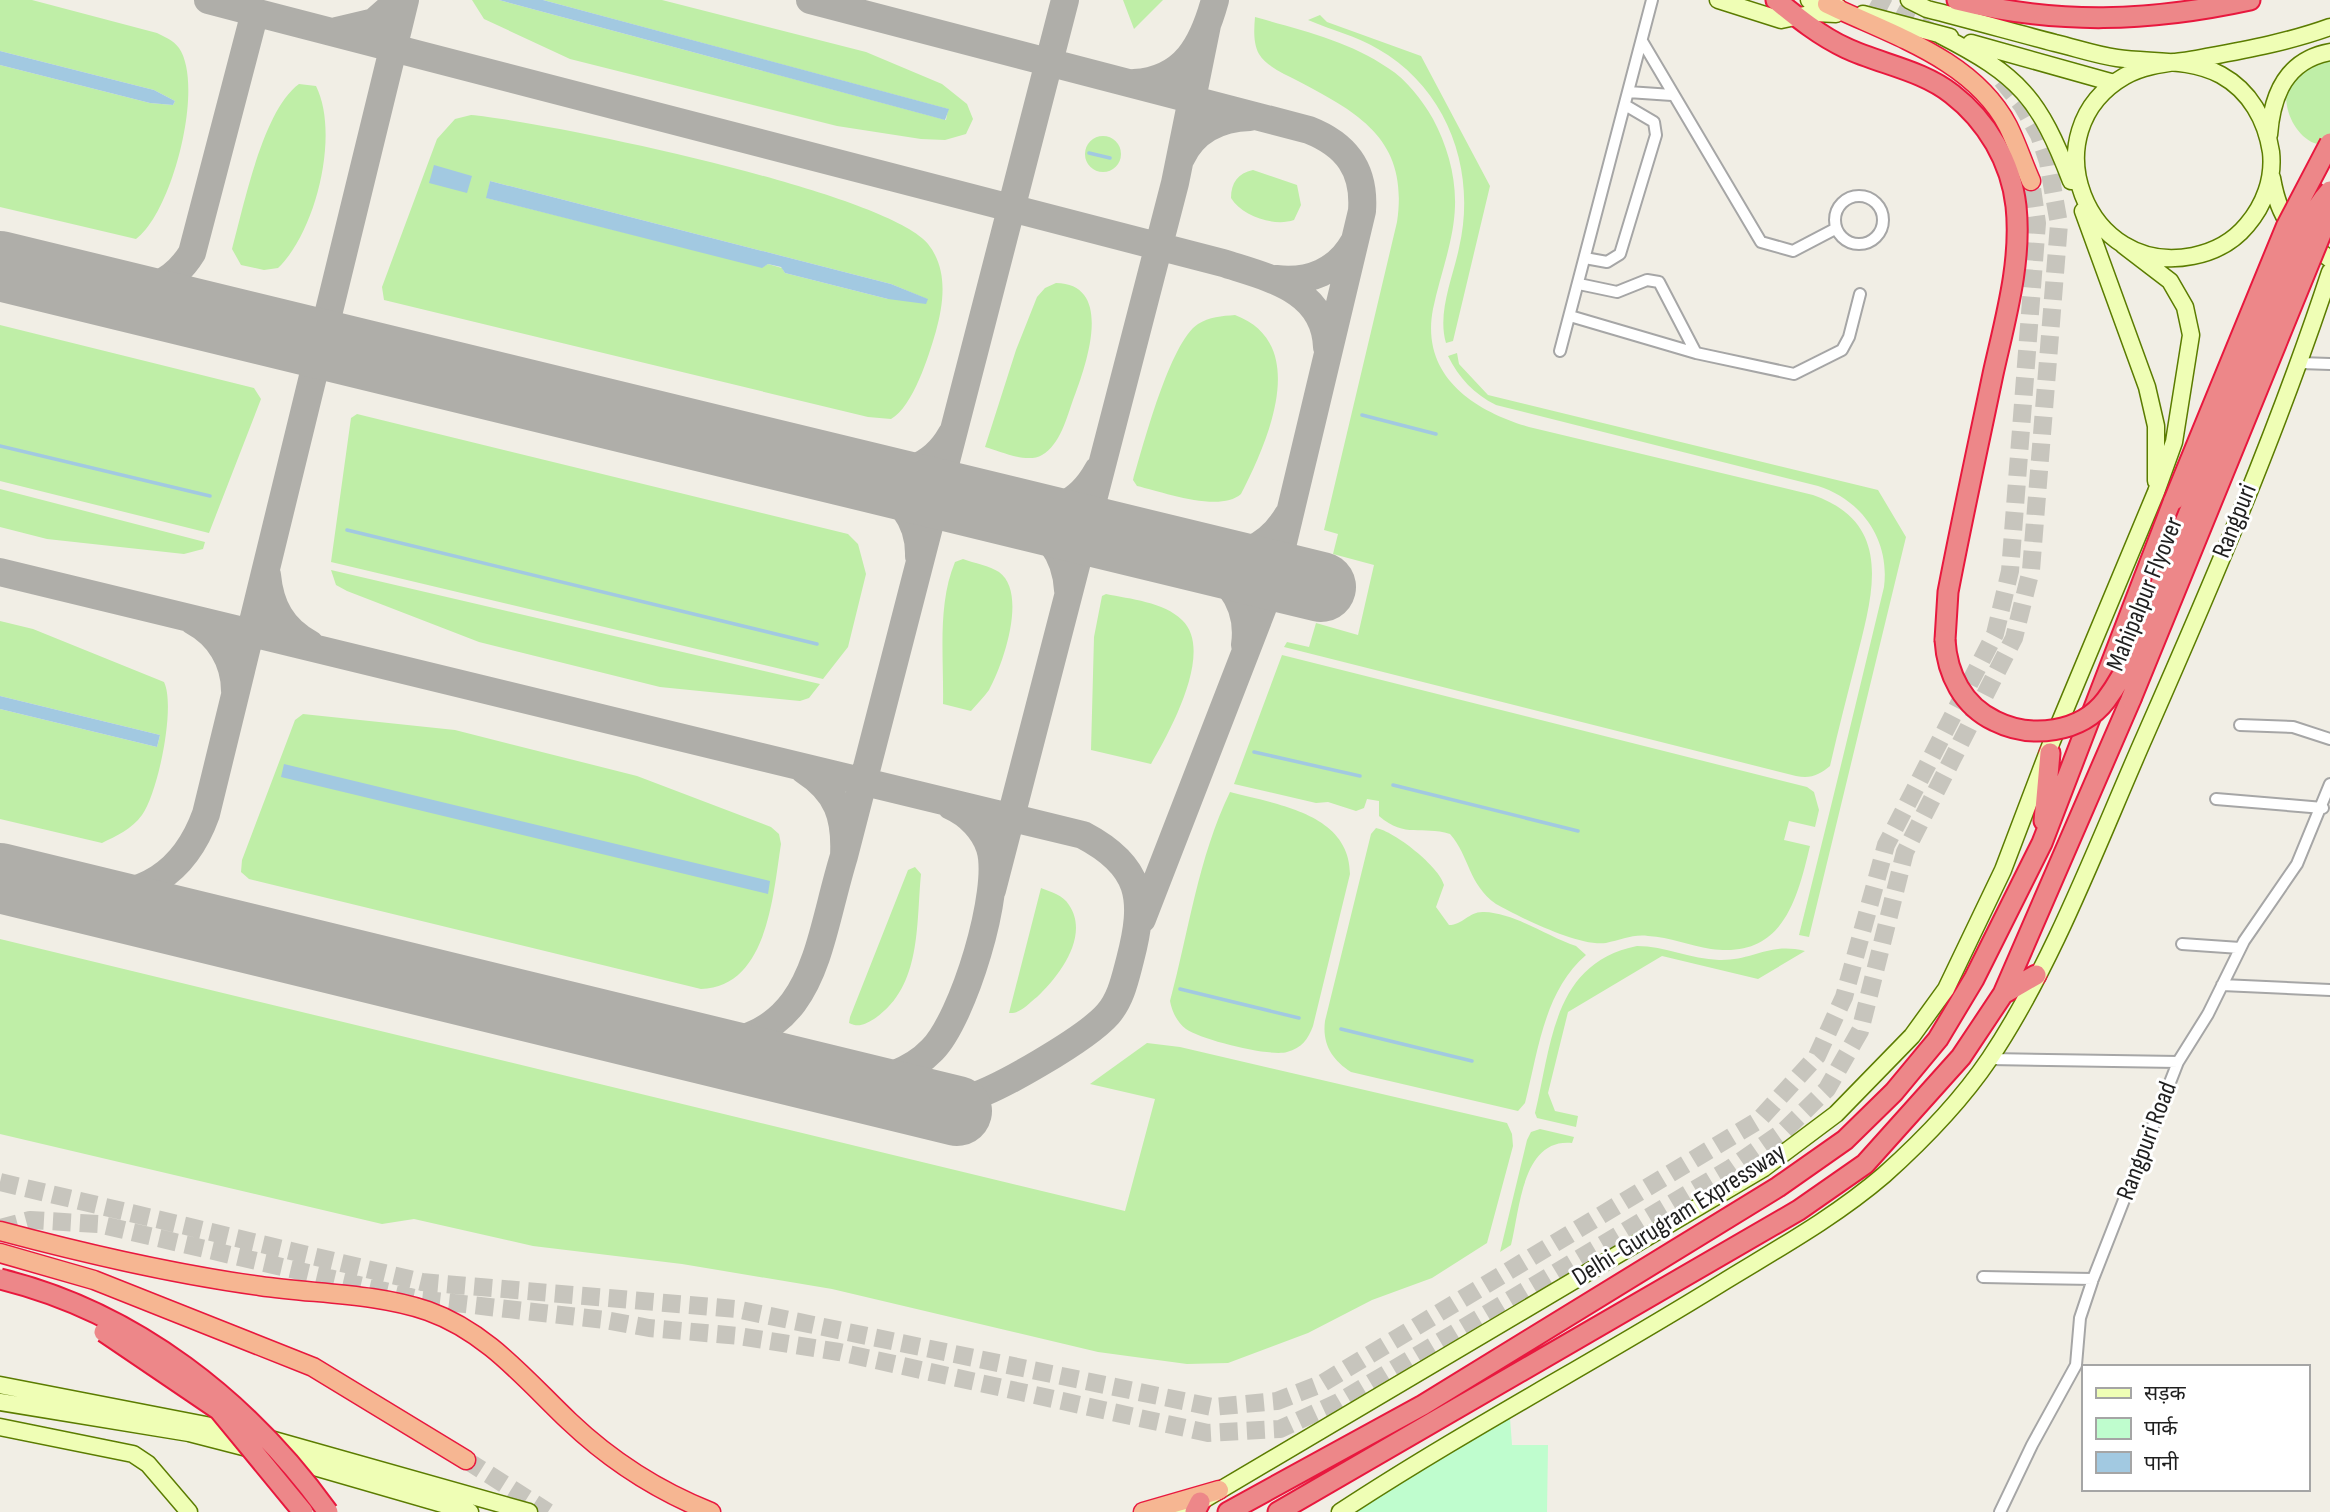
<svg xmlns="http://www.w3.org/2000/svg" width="2330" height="1512" viewBox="0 0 2330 1512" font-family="'Sofia Sans Condensed','Noto Sans Devanagari',sans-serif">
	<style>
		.grass { fill: #bfeea7; fill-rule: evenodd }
		.park { fill: #bffdce }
		.water { fill: #a2c9e1 }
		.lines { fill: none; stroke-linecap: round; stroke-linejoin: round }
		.stream { stroke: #a2c9e1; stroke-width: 3.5 }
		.taxiway { stroke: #afaea9; stroke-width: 28 }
		.runway { stroke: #afaea9; stroke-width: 70 }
		.trunk-tunnel { stroke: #c7c5bd; stroke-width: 18; stroke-dasharray: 18 9; stroke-linecap: butt }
		.minor-casing { stroke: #a6a6a6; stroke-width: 14 }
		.secondary-casing { stroke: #5b7c00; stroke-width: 19 }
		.trunk-casing { stroke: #e8183e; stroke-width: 21 }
		.motorway-casing { stroke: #e8183e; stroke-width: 23 }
		.minor { stroke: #fff; stroke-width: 10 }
		.secondary { stroke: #effeb5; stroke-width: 16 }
		.trunk { stroke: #f6b692; stroke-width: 18 }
		.motorway { stroke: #ed8789; stroke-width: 19 }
		.motorway-bridge-casing { stroke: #e8183e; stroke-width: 23; stroke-linecap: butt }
		.motorway-bridge { stroke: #ed8789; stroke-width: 19 }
		.labels { text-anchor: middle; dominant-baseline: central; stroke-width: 6; stroke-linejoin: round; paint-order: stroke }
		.street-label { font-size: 26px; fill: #1f1f1f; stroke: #fff }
	</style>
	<rect width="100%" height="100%" fill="#f1eee5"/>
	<path class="grass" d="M0 0H32L157 33C165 37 173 40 179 48 205 86 172 213 136 239L0 207V65L150 103 173 105 175 101 154 90 0 51Z
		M472 0H499L946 120 948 109 543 0H662L866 52 942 84 967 104 973 119 966 134 945 140 921 139 837 126 570 59 484 19Z
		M1123 0H1163L1134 29Z
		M1320 15 1327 22 1421 56 1490 186 1453 341 1446 343C1437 313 1453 277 1459 248 1477 171 1448 89 1378 49 1357 36 1331 30 1308 20Z
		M1255 17C1301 30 1349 41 1388 68 1407 80 1422 100 1433 119 1447 145 1456 176 1455 206 1454 241 1440 275 1433 309 1420 376 1474 411 1529 427L1813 495C1896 524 1872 596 1856 661 1847 696 1838 731 1830 766 1819 775 1811 779 1796 776L1284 647 1287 642 1309 647 1316 623 1358 635 1374 565 1333 554 1338 534 1324 530 1397 222C1409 141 1361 114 1298 81 1285 74 1267 67 1259 54 1253 43 1254 29 1255 17Z
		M2330 56V145C2325 144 2318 145 2314 143 2291 134 2275 93 2296 74 2305 67 2320 61 2330 56Z
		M299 84 316 86C340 134 316 232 278 268L264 270 241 265 232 249C244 205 263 110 299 84Z
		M471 115C548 122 886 192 928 244 948 269 944 302 936 331 929 355 913 407 891 419L868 417 384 300 382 287 437 139 455 119ZM490 181 891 284 927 299H888L785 273 782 268 768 264 762 267 487 198Z
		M1085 154a18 18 0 1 1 36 0a18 18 0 1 1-36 0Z
		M1253 170 1297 185 1301 205 1294 220C1274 227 1242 216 1231 198 1231 183 1238 173 1253 170Z
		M1056 283C1116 284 1085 368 1073 400 1067 417 1060 445 1042 455 1027 464 1000 451 985 447L1016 350 1037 297 1045 288Z
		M1235 315C1312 344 1267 443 1241 494 1220 513 1163 492 1137 486L1133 480C1143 446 1170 342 1198 324 1209 317 1222 316 1235 315Z
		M0 325 254 388 261 399 209 533 0 481Z
		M1457 353 1459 364 1488 395 1878 490 1906 537 1809 937 1799 935C1828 820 1856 703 1884 587 1890 540 1862 500 1818 486L1496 405C1474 394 1459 378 1448 356Z
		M357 414 848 534 858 544 866 574 848 647 823 679 331 562 351 418Z
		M0 489 205 542 203 549 184 554 47 539 0 527Z
		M963 559C974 563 990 566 999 572 1028 593 1003 665 989 690 984 697 977 704 971 711L943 704C944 658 937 605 955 562Z
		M331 570 820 684 809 698 800 701 660 687 479 642 347 591 336 585Z
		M1106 594C1130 599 1164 602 1182 620 1215 651 1169 733 1151 764L1091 750 1094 637 1102 596Z
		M0 621 33 629 164 682C176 706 158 793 142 815 132 829 116 836 102 843L0 819V709L157 747 160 735 0 696Z
		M1282 655 1807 787 1814 792 1819 810 1815 827 1789 821 1784 840 1810 846C1797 900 1783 959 1711 949 1690 946 1670 937 1648 936 1633 934 1621 940 1606 943 1580 947 1519 917 1496 904 1468 884 1470 857 1450 834 1421 825 1406 839 1379 816V801L1367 799 1364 808 1356 811 1328 802 1316 803 1234 784Z
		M303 714 455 730 637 776 771 827 779 834 781 844C773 894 768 987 701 989L249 879 241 872 242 860 295 720Z
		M1230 792C1275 804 1350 813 1350 874L1313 1026C1308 1039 1302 1048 1287 1052 1270 1057 1202 1040 1186 1029 1177 1022 1172 1012 1170 1001 1189 931 1198 858 1230 792Z
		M1376 828C1394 831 1440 867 1444 885L1436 907 1449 925C1463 925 1469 911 1484 912 1515 913 1546 936 1576 946L1586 955C1544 991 1538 1052 1525 1103L1518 1111 1351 1072C1332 1060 1322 1044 1325 1021L1371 834Z
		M915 867 921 874C916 925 922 987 874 1019 865 1024 859 1028 849 1023L850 1017 908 870Z
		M1041 888C1051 892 1063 895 1069 905 1090 936 1059 976 1037 997 1028 1004 1020 1014 1009 1013Z
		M0 939 1125 1211 1155 1099 1090 1084 1147 1043 1180 1047 1507 1123 1512 1134 1513 1146 1487 1243 1432 1278 1372 1300 1308 1333 1228 1363 1187 1364 1098 1352 832 1289 682 1264 533 1246 414 1219 382 1224 0 1134Z
		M1637 946C1665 946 1691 959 1719 960 1754 961 1768 942 1805 951L1758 979 1662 956 1568 1012 1548 1093 1555 1111 1578 1116 1576 1127 1537 1118 1535 1113C1552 1043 1553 963 1637 946Z
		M1540 1129 1574 1137 1572 1143C1522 1138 1520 1209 1511 1245L1500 1252 1527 1140 1531 1132Z"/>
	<path class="park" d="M1510 1418 1512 1445H1548L1547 1512H1353Z"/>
	<path class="water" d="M499 0H543L949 109 945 120Z
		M0 51 154 90 175 101 173 105 150 103 0 65Z
		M434 165 472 176 467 193 429 183Z
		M490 181 891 284 928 299 926 304 888 299 785 273 781 267 768 264 762 268 486 198Z
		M0 696 160 735 157 747 0 709Z
		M284 764 770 881 768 894 281 777Z"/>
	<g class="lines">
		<path class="stream" d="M1089 153 1110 158
			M1362 415 1436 434
			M0 446 210 496
			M347 530 817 644
			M1254 752 1360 776
			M1393 785 1578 831
			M1180 989 1299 1018
			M1341 1029 1472 1061"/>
		<path class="taxiway" d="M208 0 1223 263C1269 278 1325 289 1327 347
			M810 0 1309 130C1347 145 1365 170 1362 211L1275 576 1142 919
			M336 31 374 22 399 0
			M1134 83C1185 80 1203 44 1215 0
			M1181 158C1194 130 1220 118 1250 117
			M1276 279C1309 283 1338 271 1354 242
			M105 292C143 293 171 287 192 253L255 12
			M864 476C900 476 932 469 951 435
			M865 477C897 494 920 518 919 556
			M1009 512C1050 514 1077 508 1098 470
			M1012 512C1045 528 1066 552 1068 590
			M1188 555C1226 573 1251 602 1245 645
			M1199 558C1237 559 1267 550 1288 515
			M0 572 1083 835C1142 866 1146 899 1130 960 1125 979 1121 999 1108 1014 1087 1038 997 1091 965 1099 951 1103 937 1103 923 1102
			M267 575C270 606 282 629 310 644
			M193 621C219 635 235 661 235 691
			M844 856 1065 0
			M992 890 1175 183 1207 25
			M81 898C143 897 184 875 206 814L405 0
			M694 1047C817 1042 815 950 844 856 846 817 838 792 804 770
			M850 1085C881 1080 910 1073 932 1050 963 1019 1003 890 990 848 984 830 969 814 951 806"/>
		<path class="runway" d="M0 266 1321 587
			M0 878 957 1111"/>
		<path class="trunk-tunnel" d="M1872 0 1932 32
			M0 1182 422 1282 736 1309 1212 1407 1277 1401 1321 1384 1759 1120 1817 1056 1844 997 1886 845 1995 634 2010 571 2037 223 2031 181
			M0 1228 30 1220 98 1224 419 1299 605 1320 649 1328 739 1336 839 1352 1208 1433 1280 1429 1339 1402 1731 1168 1784 1131 1827 1089 1860 1031 1905 852 2014 638 2031 570 2059 224 2048 162 2039 135 2022 105 2001 79
			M466 1460 548 1512"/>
		<g class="minor-casing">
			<path id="minor" d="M1642 41 1761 242 1793 251 1835 229
				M1628 92 1672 95
				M1835 220a24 24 0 1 1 48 0a24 24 0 1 1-48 0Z
				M1585 258 1607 262 1620 254 1656 135 1654 122 1625 105
				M1579 284 1617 292 1647 280 1659 282 1696 353
				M1570 316 1696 353 1794 374 1842 350 1849 337 1860 294
				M1560 351 1652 0
				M2300 363 2330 364
				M2240 725 2293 727 2330 739
				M2216 799 2323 808
				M2182 944 2240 948
				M2222 985 2330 990
				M1989 1059 2178 1062
				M1983 1277 2093 1279
				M2000 1512 2032 1445 2076 1365 2080 1318 2093 1279 2178 1062 2208 1014 2244 941 2297 864 2330 784"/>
		</g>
		<g class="secondary-casing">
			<path id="secondary" d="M1718 0 1781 20 1814 13 1836 14
				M1809 0 1838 7
				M1909 0 1927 9C1970 20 2013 32 2055 43 2076 48 2096 55 2117 58 2151 63 2189 58 2221 75 2250 91 2266 120 2271 152 2274 179 2264 205 2247 225 2233 242 2213 252 2193 256 2086 278 2029 131 2125 76 2148 63 2176 63 2201 58 2244 50 2289 42 2330 27
				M1863 14 1950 37
				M1940 35C2020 76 2039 98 2071 181
				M1971 43 2114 83
				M2269 135C2272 95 2286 60 2330 52
				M2272 178C2280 224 2294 232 2330 259
				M2083 211 2147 387 2156 426V481
				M0 1385 242 1432
				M0 1402 189 1433 255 1450
				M0 1427 133 1454 148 1464 189 1512
				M263 1437 529 1512
				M280 1457 470 1512
				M1183 1512 1764 1168 1836 1114 1912 1036 1946 989 2003 870 2052 741 2156 492 2174 442 2191 335 2185 307 2170 281 2123 245
				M1340 1512C1465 1430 1598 1360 1725 1281 1779 1248 1835 1217 1884 1175 1922 1141 1961 1101 1990 1058 2053 964 2099 840 2145 736 2212 584 2278 430 2330 272"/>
		</g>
		<g class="trunk-casing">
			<path id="trunk" d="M1827 4C1891 35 1973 59 2008 126 2017 144 2023 163 2031 181
				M0 1231C86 1254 172 1274 260 1286 315 1294 375 1293 428 1311 487 1332 525 1379 569 1421 611 1461 658 1491 711 1512
				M0 1253 94 1280 313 1367 466 1460
				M1143 1512 1219 1490"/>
		</g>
		<g class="motorway-casing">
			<path id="motorway" d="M1776 0C1798 18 1820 36 1846 48 1880 64 1922 70 1952 94 1987 121 2011 162 2016 206 2022 262 2005 320 1993 374 1978 446 1962 519 1948 592L1945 640
				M1957 0C2057 25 2149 22 2250 0
				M2044 821 2050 753
				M2003 994 2036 975
				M1195 1512 1200 1502
				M1228 1512 1423 1405 1778 1187 1845 1140 1894 1092 1938 1039 1974 979 2042 843 2174 500
				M1278 1512 1799 1210 1865 1164 1961 1057 2003 994 2131 699"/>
		</g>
		<use href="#minor" class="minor"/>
		<use href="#secondary" class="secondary"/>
		<use href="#trunk" class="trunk"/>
		<use href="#motorway" class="motorway"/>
		<g class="motorway-bridge-casing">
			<path id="motorway-bridge" d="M2174 500 2286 227 2330 143
				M1945 640C1947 674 1963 706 1995 721 2031 739 2081 733 2106 700 2136 660 2152 606 2170 560 2204 475 2238 389 2273 304 2287 270 2305 218 2330 191
				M2131 699 2330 212
				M0 1279C135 1312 248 1401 328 1512
				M104 1332 219 1410 303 1512"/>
		</g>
		<use href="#motorway-bridge" class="motorway-bridge"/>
	</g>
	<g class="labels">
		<g class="street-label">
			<text transform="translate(2235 521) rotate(-68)">Rangpuri</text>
			<text transform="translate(2145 594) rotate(-68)">Mahipalpur Flyover</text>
			<text transform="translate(2147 1141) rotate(-69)">Rangpuri Road</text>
			<text transform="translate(1679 1215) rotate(-32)">Delhi-Gurugram Expressway</text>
		</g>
	</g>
	<rect x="2082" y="1365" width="228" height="126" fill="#ffffff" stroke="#a5a5a5" stroke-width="2"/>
	<rect x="2096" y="1388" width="35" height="10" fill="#effeb5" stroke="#a5a5a5" stroke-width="2"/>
	<text x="2144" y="1400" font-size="21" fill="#1f1f1f">सड़क</text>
	<rect x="2096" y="1418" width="35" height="21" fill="#bffdce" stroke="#a5a5a5" stroke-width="2"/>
	<text x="2144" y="1435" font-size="21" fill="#1f1f1f">पार्क</text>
	<rect x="2096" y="1452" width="35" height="21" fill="#a2c9e1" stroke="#a5a5a5" stroke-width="2"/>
	<text x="2144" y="1470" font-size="21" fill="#1f1f1f">पानी</text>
</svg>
